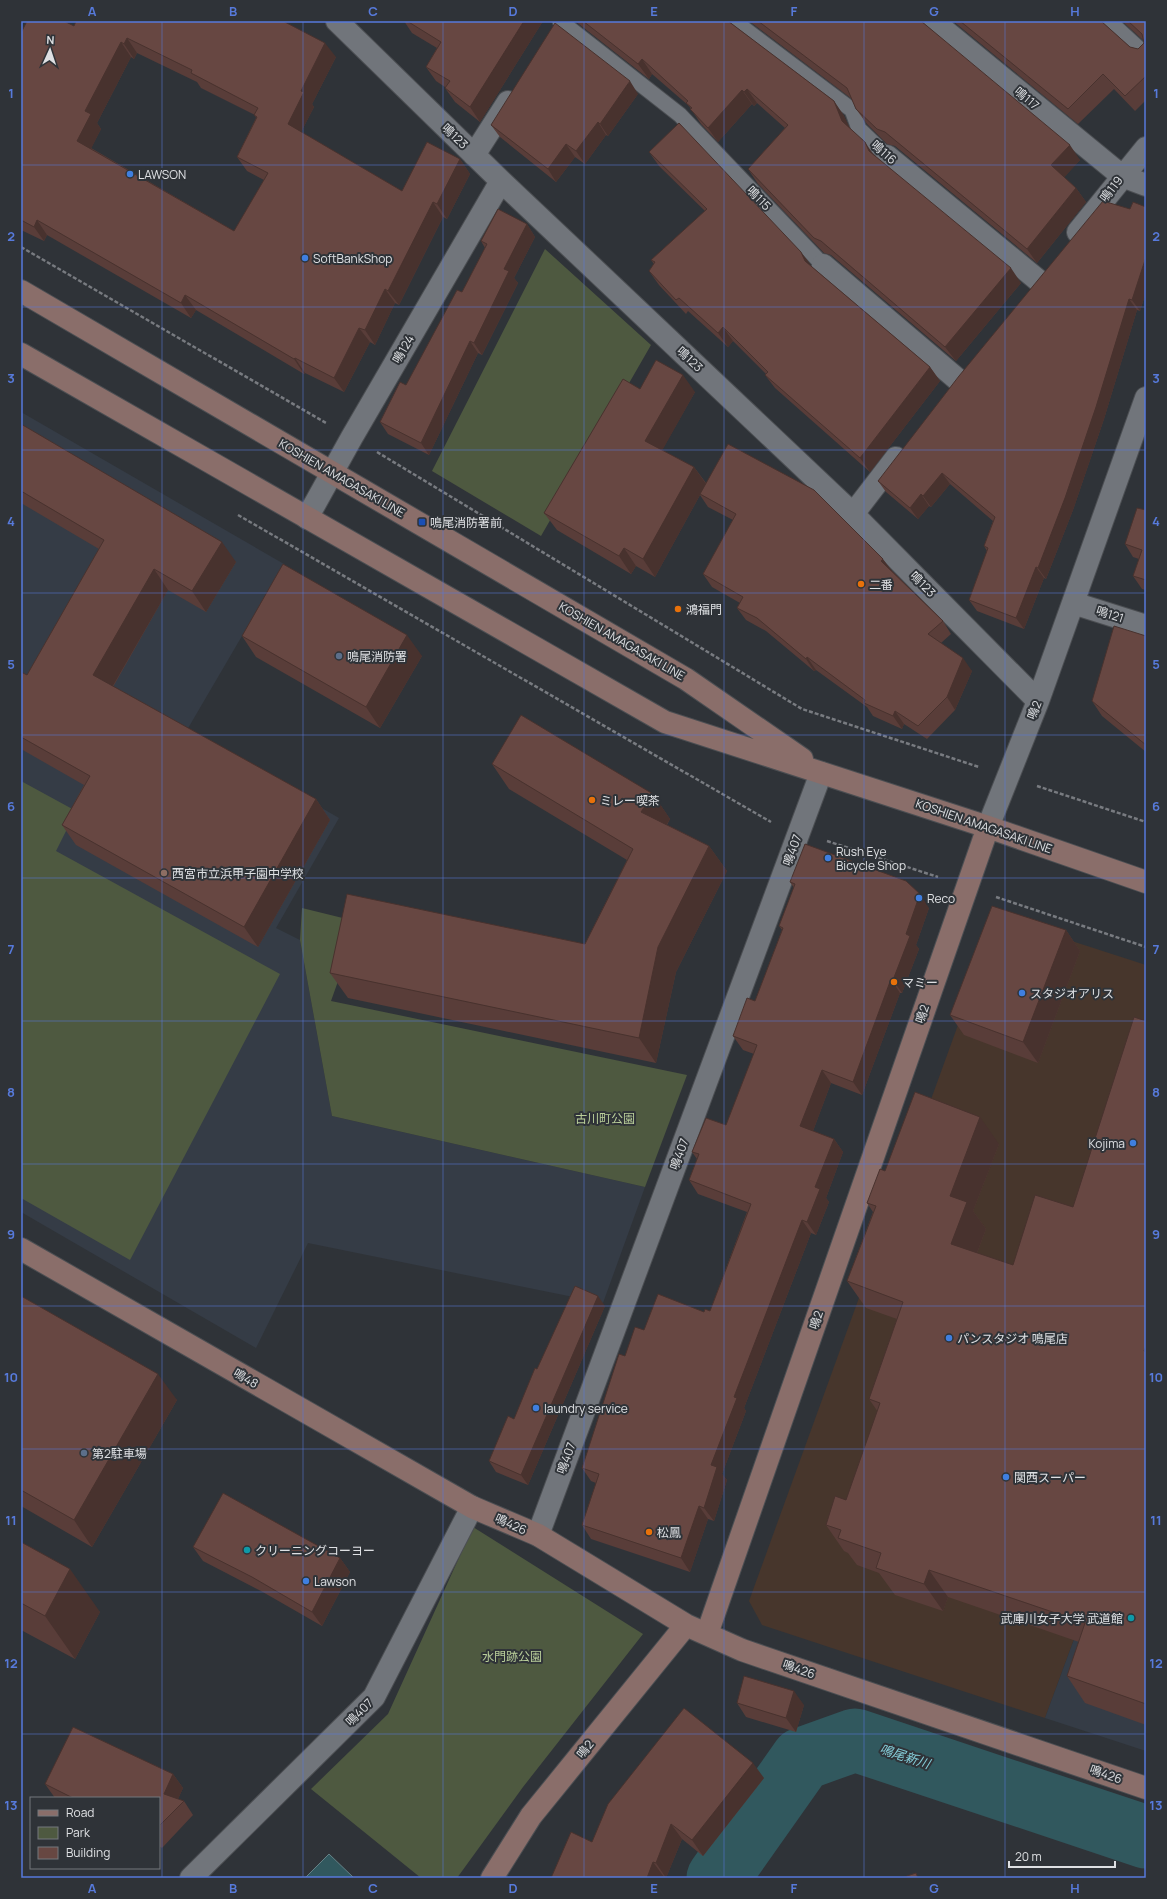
<svg xmlns="http://www.w3.org/2000/svg" width="1167" height="1899" viewBox="0 0 1167 1899" font-family="Manrope,'Noto Sans JP',sans-serif">
	<style>
		.commercial { fill: #47362c }
		.built { fill: #353c46 }
		.green { fill: #4e5940 }
		.water { fill: #31585e; stroke: #658186 }
		.lines { fill: none; stroke-linecap: round; stroke-linejoin: round }
		.river { stroke: #31585e; stroke-width: 63 }
		.lane-casing { stroke: #4b4e52; stroke-width: 17 }
		.street-casing { stroke: #4b4e52; stroke-width: 24 }
		.secondary-casing { stroke: #4b4e52; stroke-width: 24 }
		.path { stroke: #787b80; stroke-width: 2.5; stroke-dasharray: 4 2; stroke-linecap: butt }
		.lane { stroke: #71757b; stroke-width: 15 }
		.street { stroke: #71757b; stroke-width: 22 }
		.secondary { stroke: #8a6e6a; stroke-width: 22 }
		.wall { fill: #593d39; fill-rule: evenodd }
		.shaded-wall { fill: #48322e }
		.building { fill: #674742; stroke: #48322e; fill-rule: evenodd }
		.grid { fill: none; stroke: #577adb; stroke-width: 1; stroke-opacity: 0.55 }
		.shop-dot { fill: #3f7fe0; stroke: #2f3338; stroke-width: 1.5 }
		.transit-dot { fill: #1a4fb4; stroke: #2f3338; stroke-width: 1.5 }
		.food-dot { fill: #e8710a; stroke: #2f3338; stroke-width: 1.5 }
		.service-dot { fill: #5c6f8a; stroke: #2f3338; stroke-width: 1.5 }
		.education-dot { fill: #8d6e63; stroke: #2f3338; stroke-width: 1.5 }
		.culture-dot { fill: #0f9aa8; stroke: #2f3338; stroke-width: 1.5 }
		.labels { text-anchor: middle; dominant-baseline: central; stroke-width: 4; stroke-linejoin: round; paint-order: stroke }
		.street-label { font-size: 12px; fill: #dee0e3; stroke: #2f3338 }
		.poi-label { font-size: 12px; fill: #dee0e3; stroke: #2f3338; text-anchor: start }
		.park-label { font-size: 12px; fill: #b9ce99; stroke: #2f3338 }
		.water-label { font-size: 13px; font-style: italic; fill: #86d0dc; stroke: #2f3338 }
		.neatline { fill: none; stroke: #577adb; stroke-width: 1.5 }
		.grid-label { font-size: 13px; text-anchor: middle; font-weight: bold; fill: #577adb }
	</style>
	<rect width="100%" height="100%" fill="#2f3338"/>
	<path class="commercial" d="M1013 922 1146 965V1444L1045 1718 762 1625 749 1601 991 934Z"/>
	<path class="built" d="M21 412 284 564 187 730 339 818 276 928 300 940 332 1116 645 1187 603 1303 308 1243 256 1348 21 1212Z
		M1146 1444V1751L1045 1718Z"/>
	<path class="green" d="M545 249 651 345 541 536 432 471Z
		M21 781 76 811 56 851 280 974 130 1260 21 1198Z
		M302 908 359 922 331 1001 687 1075 645 1187 332 1116 300 940Z
		M473 1527 643 1634 523 1787 457 1878H421L311 1789 388 1714Z"/>
	<path class="water" d="M329 1854 354 1878H305Z"/>
	<g class="lines">
		<path class="river" d="M718 1878 802 1759 855 1740 1146 1837"/>
		<g class="lane-casing">
			<path id="lane" d="M560 21 680 115 823 265
				M734 21 852 110 859 129 887 156
				M1109 21 1146 55"/>
		</g>
		<g class="street-casing">
			<path id="street" d="M337 21 501 181 853 514 1038 701
				M933 21 1122 176 1146 185
				M474 155 508 102
				M887 156 1039 281
				M1078 232 1146 148
				M823 265 957 379
				M853 514 896 458
				M307 518 352 437 501 181
				M1073 603 1146 626
				M988 827 1038 701 1146 398
				M538 1535 821 773
				M191 1878 374 1697 472 1507"/>
		</g>
		<g class="secondary-casing">
			<path id="secondary" d="M21 291 686 679 802 759
				M21 354 665 722 988 827 1146 882
				M21 1249 472 1507 538 1535 686 1625 742 1650 1146 1788
				M707 1634 988 827
				M492 1878 531 1816 686 1625"/>
		</g>
		<path class="path" d="M21 247 326 423
			M377 452 802 709 979 767
			M238 515 771 822
			M1037 786 1146 822
			M827 841 938 877
			M996 897 1146 947"/>
		<use href="#lane" class="lane"/>
		<use href="#street" class="street"/>
		<use href="#secondary" class="secondary"/>
	</g>
	<path class="wall" d="M404 21H543L480 122 455 102 445 88V87L436 81 426 67 437 48 412 33Z
		M575 21H728L834 101 844 116 849 127 874 155 1021 283 956 361 831 255 824 253 758 184 748 169 785 128 757 103 754 106 752 104 718 142 701 124 689 106 652 74 649 79Z
		M749 21H921L1080 160 1064 177 1076 188 1086 202 1037 263 895 146 887 144 867 124 856 109 852 99Z
		M953 21H1101L1130 47 1138 49 1144 43V41L1122 21H1146V100L1135 111 1114 89 1078 124Z
		M74 26 336 57 312 104 314 107 301 132 402 191 460 159 470 174 447 219 443 217 399 305 395 303 375 345 370 342 344 392 305 373 304 374 196 310 191 318 47 235 44 241 21 230V33ZM137 53 197 82 201 88 255 115 256 118 237 157 247 171 264 180 234 231 91 148 101 129 97 123 131 57 134 59Z
		M638 94 608 136 606 135 585 164 575 157 556 182 500 137 491 125Z
		M649 152 811 266 930 367 940 381 870 472 775 388 765 375 766 374 733 341 728 347 688 311 686 314 659 285 649 271 654 264 651 260 705 211 659 166Z
		M1146 207V292L1140 311 1137 310 1104 419 1073 510 1046 579 1044 578 1024 629 977 611 969 600 987 551 984 546 993 521 950 484 931 507 929 506 918 519 886 492 878 481 1130 209Z
		M527 224 535 237 514 278 518 283 482 355 478 353 429 455 388 434 380 422 406 385 462 292 485 248 481 241Z
		M640 389 695 392 662 450 694 467 706 483 892 571 943 621 951 634 941 643 972 671 955 710 927 739 904 724 902 729 873 716 867 707 816 670 814 671 766 631 746 620 737 608 740 603 712 587 703 574 733 520 708 507 700 495 655 577 636 566 631 574 557 530 544 513Z
		M21 424 236 562 206 612 168 590 113 687 316 799 330 820 258 947 76 845 62 825 84 785 21 749V672L27 675 99 549 21 503Z
		M1146 510V590L1142 589 1133 576 1139 559 1133 557 1125 544Z
		M242 636 422 656 380 728 256 657Z
		M1146 636V752L1102 716 1092 701Z
		M492 764 653 794 670 819 667 825 709 846 727 871 676 972 656 1063 348 998 330 973 585 944 627 860 509 789Z
		M790 882 929 908 916 945 919 949 902 993H900L862 1095 831 1083 813 1131 834 1139 843 1152 826 1198 829 1202 816 1235 811 1233 744 1408 746 1411 722 1474 727 1480 714 1521 708 1519 690 1572 591 1539 582 1525 596 1483 591 1481 582 1468 625 1356 644 1330 710 1311 747 1212 698 1194 689 1180 697 1159 692 1152 726 1125 754 1054 743 1050 733 1036 755 1001 782 930 779 926 794 888Z
		M1066 930 1080 951 1038 1063 964 1035 950 1015Z
		M1146 1021V1725L1085 1703 1067 1676 1079 1642 948 1597 943 1611 895 1595 879 1573 857 1565 848 1553 844 1551 826 1525 846 1500 878 1412 869 1399 897 1319 866 1308 847 1281 873 1212 867 1203 885 1171 999 1144 973 1211 986 1229 977 1253 1013 1265 1073 1207Z
		M21 1296 177 1400 92 1547 21 1506Z
		M605 1306 528 1485 496 1472 489 1461 514 1419 537 1369Z
		M21 1542 100 1612 75 1659 21 1630Z
		M193 1547 340 1558 350 1572 322 1626 261 1591 203 1561Z
		M737 1703 804 1705 796 1732 746 1717Z
		M173 1774 183 1788 178 1799 184 1801 193 1815 162 1848 159 1846V1798H55L45 1784Z
		M764 1778 703 1856 682 1839 666 1878 592 1842Z"/>
	<path class="shaded-wall" d="M524 21H543L480 122 470 107Z
		M127 38 137 53 134 59 124 44Z
		M121 42 131 57 97 123 101 129 88 155 77 141 85 111Z
		M325 43 336 57 312 104 314 107 298 138 288 124 301 91Z
		M642 59 652 74 649 79 638 64Z
		M630 81 638 94 608 136 600 124Z
		M747 89 757 103 754 106 744 92Z
		M742 90 752 104 718 142 708 128Z
		M834 101 844 116 853 135 842 121Z
		M598 122 606 135 585 164 576 151Z
		M865 142 875 157 869 151Z
		M566 144 575 157 556 182 548 169Z
		M1070 145 1080 160 1062 180 1051 165Z
		M460 159 470 174 447 219 437 204Z
		M1076 188 1086 202 1037 263 1027 249Z
		M433 202 443 217 399 305 388 291Z
		M37 220 47 235 44 241 34 227Z
		M527 224 535 237 514 278 518 283 482 355 474 343 504 269Z
		M801 252 811 265 805 261Z
		M1146 257V292L1140 311 1132 300Z
		M1011 268 1021 283 956 361 945 347Z
		M385 289 395 303 375 345 365 330Z
		M185 295 196 310 191 318 181 303Z
		M1129 299 1137 310 1104 419 1073 510 1046 579 1038 568Z
		M723 327 733 341 728 347 718 333Z
		M359 328 370 342 344 392 334 378Z
		M470 341 478 353 429 455 421 443Z
		M295 358 305 373 304 374 294 359Z
		M930 367 940 381 870 472 860 458Z
		M683 375 695 392 658 458 645 441Z
		M694 467 706 484 700 494V495L655 577 643 559Z
		M942 473 950 484 931 507 923 496Z
		M921 494 929 506 918 519 910 508Z
		M222 542 236 562 206 612 192 591Z
		M624 548 636 566 631 574 619 556Z
		M883 559 892 571 890 574 881 561Z
		M1036 567 1044 578 1024 629 1016 618Z
		M154 569 168 590 107 696 93 675Z
		M407 635 422 656 380 728 366 707Z
		M807 657 816 670 814 671 806 659Z
		M963 658 972 671 955 710 947 697Z
		M895 711 904 724 902 729 893 716Z
		M653 794 670 819 659 837 641 812Z
		M316 799 330 820 258 947 244 927Z
		M709 846 727 871 676 972 656 1063 639 1038 658 947Z
		M920 894 929 908 916 945 919 949 902 993 893 980 906 934Z
		M1066 930 1080 951 1038 1063 1023 1042Z
		M891 979 900 993 862 1095 853 1082Z
		M822 1070 831 1083 810 1139 800 1126Z
		M980 1117 999 1144 973 1211 986 1229 970 1271 951 1244 950 1196Z
		M834 1139 843 1152 826 1198 829 1202 816 1235 807 1222 815 1187Z
		M802 1220 811 1233 744 1408 746 1411 722 1474 727 1480 714 1521 704 1508 711 1465 734 1397Z
		M598 1296 605 1306 528 1485 521 1475Z
		M158 1374 177 1400 92 1547 74 1520Z
		M699 1506 708 1519 690 1572 681 1558Z
		M340 1558 350 1572 322 1626 312 1612Z
		M70 1569 100 1612 75 1659 45 1616Z
		M929 1570 948 1597 943 1611 924 1584Z
		M794 1691 804 1705 796 1732 786 1718Z
		M753 1763 764 1778 703 1856 692 1840Z
		M173 1774 183 1788 174 1808 164 1794Z
		M671 1824 682 1839 666 1878 656 1863Z
		M653 1862 664 1877 663 1878H647Z"/>
	<path class="building" d="M27 21H64L74 26 76 21H283L325 43 301 91 304 92 288 124 402 191 427 142 460 159 437 204 433 202 388 291 385 289 365 330 359 328 334 378 295 358 294 359 185 295 181 303 37 220 34 227 21 220V33ZM127 38 192 70 191 73 258 108 254 115 257 117 237 157 268 173 234 231 77 141 91 114 85 111 121 42 124 44Z
		M407 21H524L470 107 445 88 450 81 426 67 441 42Z
		M583 21H728L834 101 842 121 865 142 869 151 1011 268 945 347 821 241 814 238 748 169 788 125 747 89 744 92 742 90 708 128 690 109 692 108 686 103 688 101 642 59 638 64Z
		M758 21H921L1070 145 1051 165 1076 188 1027 249 885 132 877 129 856 109 847 88Z
		M960 21H1101L1130 47 1138 49 1144 43 1142 34 1128 21H1146V76L1125 96 1103 74 1068 109Z
		M555 23 630 81 600 124 598 122 576 151 566 144 548 169 491 125Z
		M679 123 801 252 805 261 930 367 860 458 765 375 768 372 723 327 718 333 679 298 676 300 649 271 655 262 651 260 707 209 649 152Z
		M1103 201 1130 209 1133 202 1146 207V257L1132 300 1129 299 1096 407 1065 498 1038 568 1036 567 1016 618 969 600 988 548 984 546 995 517 942 473 923 496 921 494 910 508 878 481 959 376Z
		M498 209 527 224 504 269 509 271 474 343 470 341 421 443 380 422 400 382 406 385 457 290 462 292 487 244 481 241Z
		M656 360 683 375 645 441 694 467 643 559 624 548 619 556 544 513 623 379 640 389Z
		M21 424 222 542 192 591 154 569 93 675 316 799 244 927 62 825 90 776 21 737V672L27 675 104 540 21 491Z
		M728 444 814 490 883 559 881 561 943 621 928 634 963 658 947 697 918 726 895 711 893 716 864 703 865 700 807 657 806 659 757 618 737 608 743 597 703 574 736 514 700 494Z
		M1137 508 1146 510V580L1133 576 1142 550 1125 544Z
		M283 564 407 635 366 707 242 636Z
		M1114 626 1146 636V745L1092 701Z
		M521 715 653 794 641 812 709 846 658 947 639 1038 330 973 347 894 585 944 633 849 492 764Z
		M805 844 906 881 920 894 906 934 910 936 893 980 891 979 853 1082 822 1070 800 1126 834 1139 815 1187 820 1189 807 1222 802 1220 734 1397 737 1398 711 1465 717 1467 704 1508 699 1506 681 1558 582 1525 599 1474 582 1468 619 1354 625 1356 635 1327 644 1330 658 1294 704 1312 705 1309 710 1311 751 1204 689 1180 699 1154 692 1152 706 1118 726 1125 757 1045 733 1036 747 998 755 1001 783 928 779 926 795 884 790 882Z
		M992 906 1066 930 1023 1042 950 1015Z
		M1134 1017 1146 1021V1346L1144 1351 1146 1352V1704L1067 1676 1085 1623 929 1570 924 1584 876 1568 881 1553 838 1538 841 1530 826 1525 835 1496 846 1500 880 1403 869 1399 903 1302 847 1281 876 1206 867 1203 880 1169 885 1171 915 1092 980 1117 950 1196 967 1202 951 1244 1013 1265 1035 1195 1073 1207Z
		M575 1286 598 1296 521 1475 489 1461 508 1416 514 1419 535 1368 537 1369Z
		M21 1296 158 1374 74 1520 21 1490Z
		M223 1493 340 1558 312 1612 252 1577 193 1547Z
		M21 1542 70 1569 45 1616 21 1603Z
		M744 1676 794 1691 786 1718 737 1703Z
		M684 1708 753 1763 692 1840 671 1824 656 1863 653 1862 647 1878H551L571 1832 592 1842 608 1804Z
		M73 1727 173 1774 164 1794 184 1801 159 1826V1798H73L45 1784Z
		M916 1873 918 1878H901Z"/>
	<path class="grid" d="M162 21V1878M303 21V1878M443 21V1878M584 21V1878M724 21V1878M864 21V1878M1005 21V1878M21 165H1146M21 307H1146M21 450H1146M21 593H1146M21 735H1146M21 878H1146M21 1021H1146M21 1164H1146M21 1306H1146M21 1449H1146M21 1592H1146M21 1734H1146"/>
	<g class="shop-dot">
		<circle cx="130" cy="174" r="4"/>
		<circle cx="305" cy="258" r="4"/>
		<circle cx="828" cy="858" r="4"/>
		<circle cx="919" cy="898" r="4"/>
		<circle cx="1022" cy="993" r="4"/>
		<circle cx="1133" cy="1143" r="4"/>
		<circle cx="949" cy="1338" r="4"/>
		<circle cx="536" cy="1408" r="4"/>
		<circle cx="1006" cy="1477" r="4"/>
		<circle cx="306" cy="1581" r="4"/>
	</g>
	<rect class="transit-dot" x="418" y="518" width="8" height="8" rx="2"/>
	<g class="food-dot">
		<circle cx="861" cy="584" r="4"/>
		<circle cx="678" cy="609" r="4"/>
		<circle cx="592" cy="800" r="4"/>
		<circle cx="894" cy="982" r="4"/>
		<circle cx="649" cy="1532" r="4"/>
	</g>
	<g class="service-dot">
		<circle cx="339" cy="656" r="4"/>
		<circle cx="84" cy="1453" r="4"/>
	</g>
	<circle class="education-dot" cx="164" cy="873" r="4"/>
	<g class="culture-dot">
		<circle cx="247" cy="1550" r="4"/>
		<circle cx="1131" cy="1618" r="4"/>
	</g>
	<g class="labels">
		<g class="street-label">
			<text transform="translate(1027 98) rotate(40)">鳴117</text>
			<text transform="translate(455 136) rotate(44)">鳴123</text>
			<text transform="translate(884 152) rotate(42)">鳴116</text>
			<text transform="translate(1111 189) rotate(-52)">鳴119</text>
			<text transform="translate(759 198) rotate(46)">鳴115</text>
			<text transform="translate(403 349) rotate(-60)">鳴124</text>
			<text transform="translate(690 359) rotate(43)">鳴123</text>
			<text transform="translate(342 478) rotate(30)">KOSHIEN AMAGASAKI LINE</text>
			<text transform="translate(923 584) rotate(45)">鳴123</text>
			<text transform="translate(1110 614) rotate(18)">鳴121</text>
			<text transform="translate(622 641) rotate(30)">KOSHIEN AMAGASAKI LINE</text>
			<text transform="translate(1034 710) rotate(-68)">鳴2</text>
			<text transform="translate(984 826) rotate(19)">KOSHIEN AMAGASAKI LINE</text>
			<text transform="translate(792 850) rotate(-70)">鳴407</text>
			<text transform="translate(922 1014) rotate(-71)">鳴2</text>
			<text transform="translate(679 1154) rotate(-70)">鳴407</text>
			<text transform="translate(816 1320) rotate(-71)">鳴2</text>
			<text transform="translate(246 1378) rotate(30)">鳴48</text>
			<text transform="translate(566 1458) rotate(-70)">鳴407</text>
			<text transform="translate(511 1524) rotate(24)">鳴426</text>
			<text transform="translate(799 1669) rotate(19)">鳴426</text>
			<text transform="translate(359 1712) rotate(-45)">鳴407</text>
			<text transform="translate(585 1749) rotate(-51)">鳴2</text>
			<text transform="translate(1106 1774) rotate(19)">鳴426</text>
		</g>
		<g class="poi-label">
			<text x="138" y="174">LAWSON</text>
			<text x="313" y="258">SoftBankShop</text>
			<text x="430" y="522">鳴尾消防署前</text>
			<text x="869" y="584">二番</text>
			<text x="686" y="609">鴻福門</text>
			<text x="347" y="656">鳴尾消防署</text>
			<text x="600" y="800">ミレー喫茶</text>
			<text x="836" y="851">Rush Eye<tspan x="836" dy="14">Bicycle Shop</tspan></text>
			<text x="172" y="873">西宮市立浜甲子園中学校</text>
			<text x="927" y="898">Reco</text>
			<text x="902" y="982">マミー</text>
			<text x="1030" y="993">スタジオアリス</text>
			<text x="1125" y="1143" text-anchor="end">Kojima</text>
			<text x="957" y="1338">パンスタジオ 鳴尾店</text>
			<text x="544" y="1408">laundry service</text>
			<text x="92" y="1453">第2駐車場</text>
			<text x="1014" y="1477">関西スーパー</text>
			<text x="657" y="1532">松鳳</text>
			<text x="255" y="1550">クリーニングコーヨー</text>
			<text x="314" y="1581">Lawson</text>
			<text x="1123" y="1618" text-anchor="end">武庫川女子大学 武道館</text>
		</g>
		<g class="park-label">
			<text x="605" y="1118">古川町公園</text>
			<text x="512" y="1656">水門跡公園</text>
		</g>
		<g class="water-label">
			<text transform="translate(905 1756) rotate(18)">鳴尾新川</text>
		</g>
	</g>
	<rect width="1167" height="1899" fill="none" stroke="#2f3338" stroke-width="44"/>
	<rect x="30" y="1797" width="130" height="72" fill="#2f3338" stroke="#75787c"/>
	<rect x="38" y="1810" width="20" height="6" fill="#8a6e6a" stroke="#75787c"/>
	<text x="66" y="1817" font-size="12" fill="#dee0e3">Road</text>
	<rect x="38" y="1827" width="20" height="12" fill="#4e5940" stroke="#75787c"/>
	<text x="66" y="1837" font-size="12" fill="#dee0e3">Park</text>
	<rect x="38" y="1847" width="20" height="12" fill="#674742" stroke="#75787c"/>
	<text x="66" y="1857" font-size="12" fill="#dee0e3">Building</text>
	<g transform="translate(50 50) rotate(3)" stroke="#2f3338" stroke-width="3" paint-order="stroke">
	<path d="M0-3L7 15L0 10L-7 15Z" fill="#dee0e3"/>
	<text y="-6" font-size="11" font-weight="bold" text-anchor="middle" fill="#dee0e3">N</text>
	</g>
	<path d="M1009 1861v6h106v-6" fill="none" stroke="#dee0e3" stroke-width="2"/>
	<text x="1015" y="1861" font-size="12" fill="#dee0e3" stroke="#2f3338" stroke-width="3" paint-order="stroke">20 m</text>
	<rect x="22" y="22" width="1123" height="1855" class="neatline"/>
	<g class="grid-label">
		<text x="92" y="16">A</text>
		<text x="233" y="16">B</text>
		<text x="373" y="16">C</text>
		<text x="513" y="16">D</text>
		<text x="654" y="16">E</text>
		<text x="794" y="16">F</text>
		<text x="934" y="16">G</text>
		<text x="1075" y="16">H</text>
		<text x="11" y="98">1</text>
		<text x="1156" y="98">1</text>
		<text x="11" y="241">2</text>
		<text x="1156" y="241">2</text>
		<text x="11" y="383">3</text>
		<text x="1156" y="383">3</text>
		<text x="11" y="526">4</text>
		<text x="1156" y="526">4</text>
		<text x="11" y="669">5</text>
		<text x="1156" y="669">5</text>
		<text x="11" y="811">6</text>
		<text x="1156" y="811">6</text>
		<text x="11" y="954">7</text>
		<text x="1156" y="954">7</text>
		<text x="11" y="1097">8</text>
		<text x="1156" y="1097">8</text>
		<text x="11" y="1239">9</text>
		<text x="1156" y="1239">9</text>
		<text x="11" y="1382">10</text>
		<text x="1156" y="1382">10</text>
		<text x="11" y="1525">11</text>
		<text x="1156" y="1525">11</text>
		<text x="11" y="1668">12</text>
		<text x="1156" y="1668">12</text>
		<text x="11" y="1810">13</text>
		<text x="1156" y="1810">13</text>
		<text x="92" y="1893">A</text>
		<text x="233" y="1893">B</text>
		<text x="373" y="1893">C</text>
		<text x="513" y="1893">D</text>
		<text x="654" y="1893">E</text>
		<text x="794" y="1893">F</text>
		<text x="934" y="1893">G</text>
		<text x="1075" y="1893">H</text>
	</g>
</svg>
